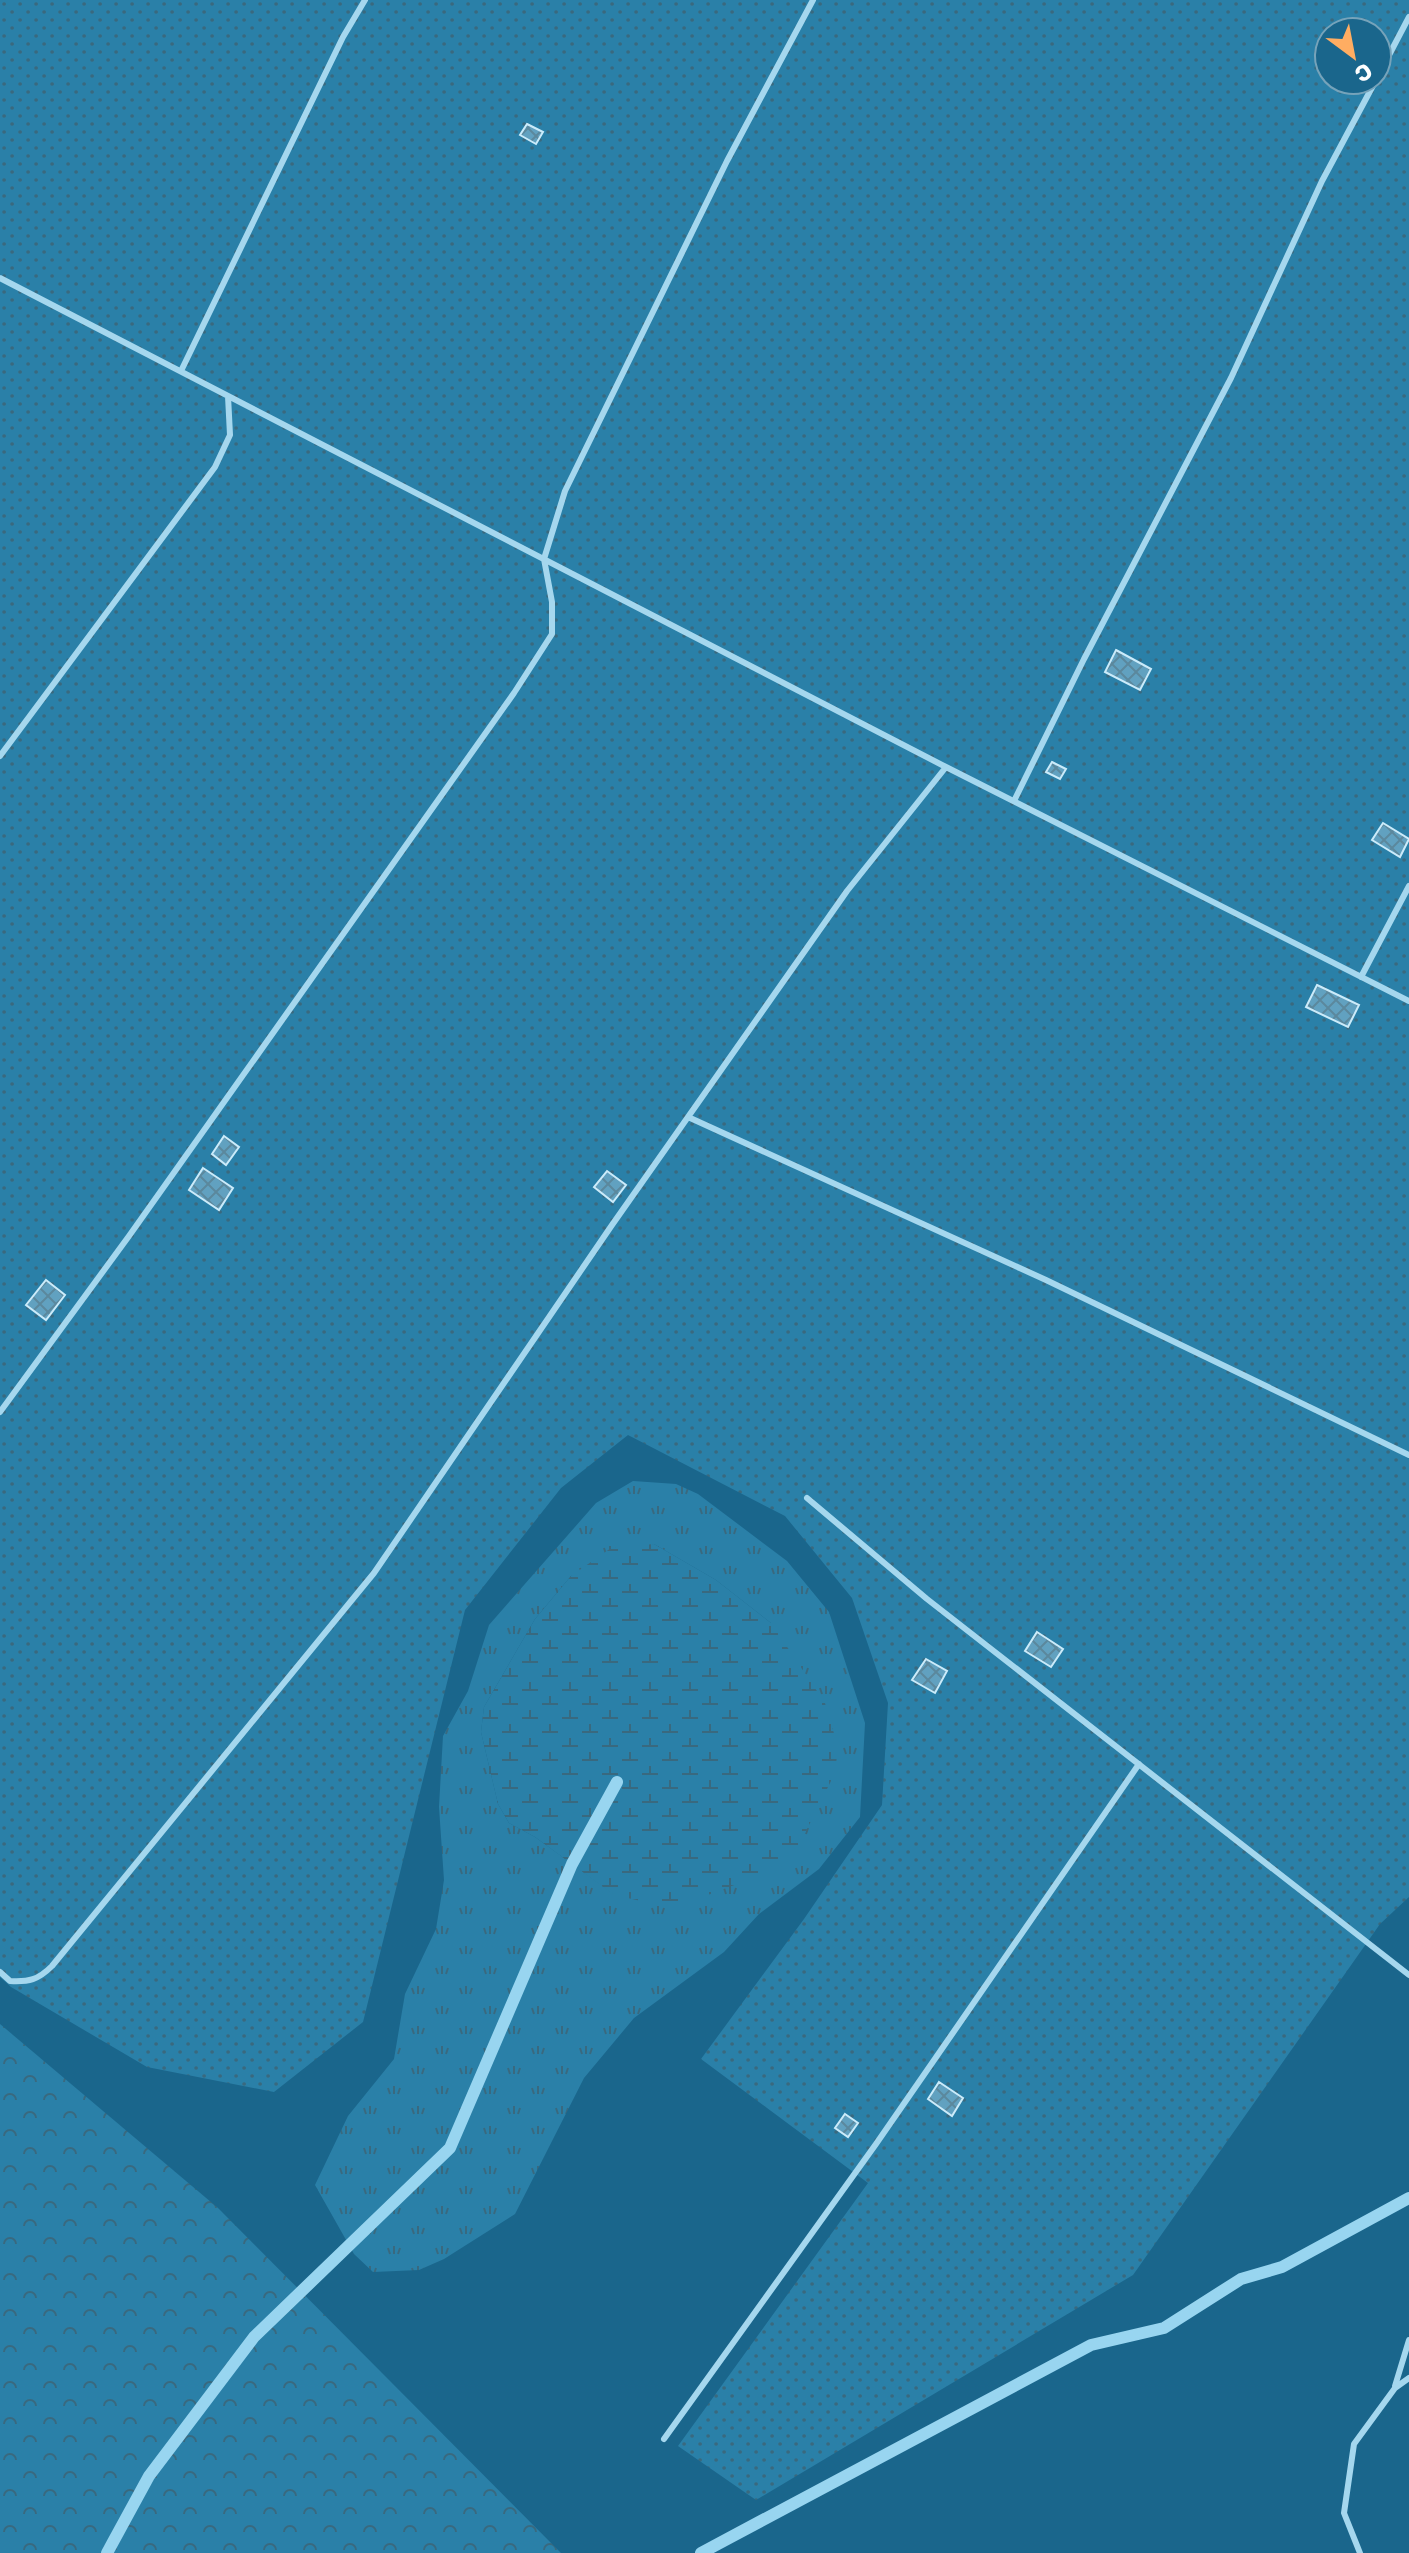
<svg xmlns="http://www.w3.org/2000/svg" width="1409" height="2553" viewBox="0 0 1409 2553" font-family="Rubik,sans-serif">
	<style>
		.grass { fill: url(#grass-tufts); fill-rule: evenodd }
		.forest { fill: url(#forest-crowns) }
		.wetland { fill: url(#wetland-marsh) }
		.garden { fill: url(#garden-dots); fill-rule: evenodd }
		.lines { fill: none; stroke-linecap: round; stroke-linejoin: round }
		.stream { stroke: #98d5f0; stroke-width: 12 }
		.building { fill: url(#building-cross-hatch); stroke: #cbebfa; stroke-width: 2 }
		.service { stroke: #a5d7ee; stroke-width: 6 }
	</style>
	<defs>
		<pattern id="grass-tufts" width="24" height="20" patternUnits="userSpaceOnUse" patternTransform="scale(2)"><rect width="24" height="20" fill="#2a80a8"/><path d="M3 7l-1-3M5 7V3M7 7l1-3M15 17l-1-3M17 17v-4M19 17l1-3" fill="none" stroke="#39697f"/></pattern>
		<pattern id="forest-crowns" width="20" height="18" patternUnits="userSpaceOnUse" patternTransform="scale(2)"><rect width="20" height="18" fill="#2a80a8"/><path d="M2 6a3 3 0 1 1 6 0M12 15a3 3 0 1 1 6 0" fill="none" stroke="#39697f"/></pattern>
		<pattern id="wetland-marsh" width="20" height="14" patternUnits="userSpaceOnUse" patternTransform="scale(2)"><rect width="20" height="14" fill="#2a80a8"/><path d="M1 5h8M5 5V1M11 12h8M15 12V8" fill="none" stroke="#39697f"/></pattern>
		<pattern id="garden-dots" width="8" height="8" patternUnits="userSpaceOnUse" patternTransform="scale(2)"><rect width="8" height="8" fill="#2a80a8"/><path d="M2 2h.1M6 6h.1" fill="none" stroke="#39697f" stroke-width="1.8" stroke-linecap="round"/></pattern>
		<pattern id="building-cross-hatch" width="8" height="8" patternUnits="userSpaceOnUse" patternTransform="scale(2)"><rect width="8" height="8" fill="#61a1c0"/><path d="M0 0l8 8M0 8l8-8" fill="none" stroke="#5b889d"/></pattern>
	</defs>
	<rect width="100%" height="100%" fill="#1a668c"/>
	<path class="grass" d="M633 1481 676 1484 698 1494 787 1561 829 1612 865 1723 860 1817 819 1869 759 1914 724 1952 634 2018 584 2078 515 2214 444 2259 419 2270 373 2272 354 2254 315 2185 348 2116 394 2059 405 1994 436 1929 444 1880 439 1807 443 1736 468 1691 489 1625 596 1503ZM654 1544 716 1580 771 1623 615 1895 535 1837 509 1823 498 1804 481 1732 484 1707 535 1619 571 1576Z"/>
	<path class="forest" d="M0 2024 218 2208 561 2553H0Z"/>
	<path class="wetland" d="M654 1544 716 1580 771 1623 825 1703 838 1747 835 1773 798 1847 758 1876 692 1901H641L614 1895 535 1837 509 1823 498 1804 481 1732 484 1707 535 1619 571 1576 611 1548Z"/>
	<path class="garden" d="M0 0H1409V1897L1380 1924 1133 2275 756 2500 678 2446 868 2183 701 2059 804 1919 882 1805 888 1703 852 1598 785 1516 628 1435 561 1488 465 1610 363 2022 274 2092 147 2067 11 1987 0 1977ZM1329 32H1377V80H1329Z"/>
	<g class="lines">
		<path class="stream" d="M107 2553 149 2476 254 2337 450 2148 572 1864 617 1782
			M701 2553 1091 2345 1164 2328 1241 2279 1282 2267 1409 2198"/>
	</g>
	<path class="building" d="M527 124 543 132 536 144 520 135Z
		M1116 650 1151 669 1140 690 1105 672Z
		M1052 762 1066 769 1060 779 1046 772Z
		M1383 823 1409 839 1400 857 1372 840Z
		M1317 985 1359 1005 1348 1027 1306 1007Z
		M224 1136 239 1147 226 1165 212 1154Z
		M203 1168 233 1188 219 1210 189 1190Z
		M607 1171 626 1185 613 1202 594 1187Z
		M46 1280 65 1295 46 1320 26 1305Z
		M1037 1632 1063 1649 1051 1667 1025 1651Z
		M926 1659 947 1671 935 1693 912 1680Z
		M939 2082 963 2098 952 2116 928 2099Z
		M845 2114 858 2123 848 2137 835 2128Z"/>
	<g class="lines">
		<path class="service" d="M1377 78 1409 17
			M0 278 946 767 1409 1001
			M181 371 343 37 365 0
			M0 756 215 467 230 435 228 396
			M1014 801 1084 659 1231 378 1322 181 1376 80
			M1361 977 1409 886
			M688 1117 1046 1280 1409 1455
			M0 1412 129 1236 514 693 552 634V602L544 559 565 491 727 161 813 0
			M807 1498 927 1599 1409 1975
			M0 1972 10 1981C29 1982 38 1980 52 1966L374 1573 612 1225 847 891 946 767
			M1395 2386 1409 2340
			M664 2439 876 2144 1139 1764
			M1360 2553 1344 2513 1354 2444 1395 2388 1409 2378"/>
	</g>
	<g transform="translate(1353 56) rotate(148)"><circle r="38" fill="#1a668c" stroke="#76a3ba" stroke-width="2"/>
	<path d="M0-6L14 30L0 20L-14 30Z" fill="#ffad62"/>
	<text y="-12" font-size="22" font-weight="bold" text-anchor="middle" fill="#ffffff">С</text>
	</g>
</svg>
